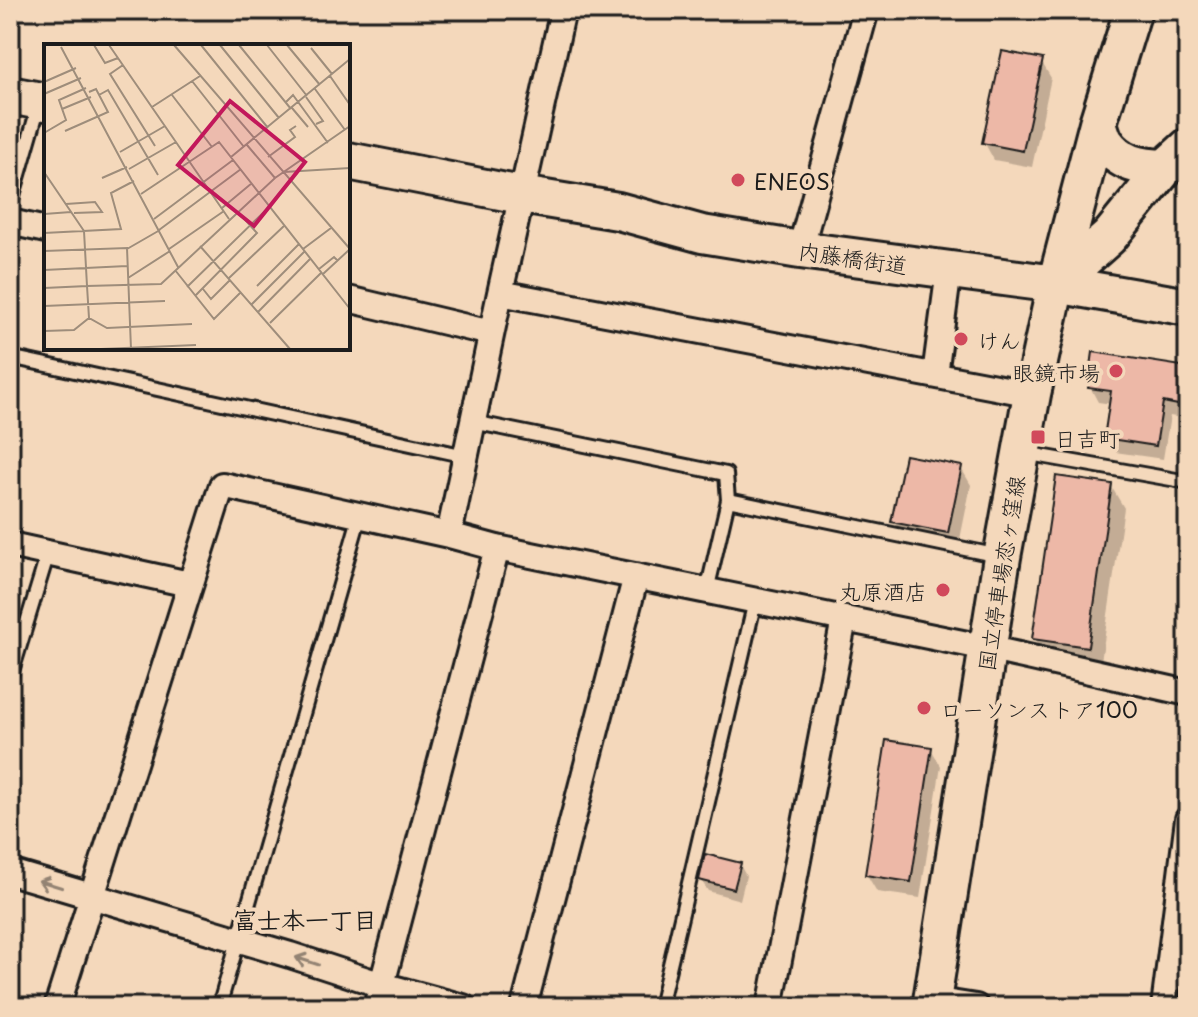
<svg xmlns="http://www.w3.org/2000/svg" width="1198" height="1017" viewBox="0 0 1198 1017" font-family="'Playpen Sans','Klee One',sans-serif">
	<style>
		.shadow { fill: #0003 }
		.building { fill: #edb8a7; stroke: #1c1c1c; stroke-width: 2 }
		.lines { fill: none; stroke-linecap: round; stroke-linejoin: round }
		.lane-casing { stroke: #1c1c1c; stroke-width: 18 }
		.street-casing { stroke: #1c1c1c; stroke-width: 30 }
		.secondary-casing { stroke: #1c1c1c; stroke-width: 42 }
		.lane { stroke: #f4d8bb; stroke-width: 12 }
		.street { stroke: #f4d8bb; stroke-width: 24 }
		.secondary { stroke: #f4d8bb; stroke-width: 36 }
		.oneway { stroke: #938373 }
		.poi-dot { fill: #d1495b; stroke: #f4d8bb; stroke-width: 3 }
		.labels { text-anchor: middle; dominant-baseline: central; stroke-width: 8; stroke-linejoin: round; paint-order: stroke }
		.poi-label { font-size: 22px; fill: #1c1c1c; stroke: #f4d8bb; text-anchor: start }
		.street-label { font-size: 22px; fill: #1c1c1c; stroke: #f4d8bb }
		.neighbourhood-label { font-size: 24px; font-weight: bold; fill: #1c1c1c; stroke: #f4d8bb }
		.inset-road { fill: none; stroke: #9e8d7b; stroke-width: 2 }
		.view { fill: #c2185b; fill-opacity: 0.15; stroke: #c2185b; stroke-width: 4 }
		.inset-edge { fill: none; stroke: #1c1c1c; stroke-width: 4 }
	</style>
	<rect width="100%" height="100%" fill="#f4d8bb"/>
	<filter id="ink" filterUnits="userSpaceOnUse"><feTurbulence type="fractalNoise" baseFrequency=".0125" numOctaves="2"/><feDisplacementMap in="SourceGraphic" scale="16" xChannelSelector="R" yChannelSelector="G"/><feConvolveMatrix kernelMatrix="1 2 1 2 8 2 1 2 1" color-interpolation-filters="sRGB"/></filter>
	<g filter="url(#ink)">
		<path class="shadow" d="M1041 61 1051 78 1032 167 994 160 984 142Z
			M1188 369V419L1170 416 1163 459 1115 452 1106 437 1112 404 1098 402 1090 387Z
			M961 468 971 485 958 549 903 538 894 521Z
			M1111 486 1124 508 1100 668 1047 661 1034 638Z
			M931 749 941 766 920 898 877 892 867 875Z
			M740 865 746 876 740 900 708 891 701 880Z"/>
		<path class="building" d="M1002 51 1043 59 1023 151 982 143Z
			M1093 352 1188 367V407L1163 402 1156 446 1104 438 1111 391 1088 388Z
			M905 455 962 466 948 533 891 522Z
			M1056 476 1112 484 1088 647 1032 639Z
			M886 740 932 747 911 882 865 875Z
			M705 854 741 863 734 889 699 880Z"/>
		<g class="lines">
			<g class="lane-casing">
				<path id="lane" d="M10 206 39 105
					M10 357 466 456
					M473 422 726 474 728 500 707 591
					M1024 453 1188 482
					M728 500 999 556
					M10 678 48 553
					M219 1007 360 515
					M660 1007 755 601"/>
			</g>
			<g class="street-casing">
				<path id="street" d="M10 222 46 230
					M800 250 866 10
					M500 293 1032 394
					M348 299 491 333
					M935 375 949 270
					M449 535 500 293 563 10
					M10 545 189 584
					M10 872 290 955 382 985 463 1007
					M932 1000 976 1007
					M57 1007 222 485 449 535 497 548 987 648 1188 693
					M376 1007 497 548
					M524 1007 636 576
					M770 1007 844 619
					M1164 1007 1188 819"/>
			</g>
			<g class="secondary-casing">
				<path id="secondary" d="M10 95 46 102
					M1098 123C1100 129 1102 137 1105 142 1120 164 1141 167 1165 168
					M348 161 521 195 618 211 702 234 800 250 1056 284 1188 307
					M1056 284 1109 237 1165 168 1188 147
					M931 1007 1002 557 1032 394 1056 284 1098 123 1133 10"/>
			</g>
			<use href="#lane" class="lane"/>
			<use href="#street" class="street"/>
			<use href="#secondary" class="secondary"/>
		</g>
		<defs><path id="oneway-shaft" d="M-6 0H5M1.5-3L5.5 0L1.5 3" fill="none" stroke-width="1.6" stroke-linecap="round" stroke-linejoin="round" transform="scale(2)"/></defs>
		<g class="oneway">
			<use href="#oneway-shaft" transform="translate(50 884) rotate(-163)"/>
			<use href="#oneway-shaft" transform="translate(307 961) rotate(-162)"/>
		</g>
	</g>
	<g class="poi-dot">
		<circle cx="738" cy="180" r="8"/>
		<circle cx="961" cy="339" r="8"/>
		<circle cx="1116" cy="371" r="8"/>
		<rect x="1030" y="429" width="16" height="16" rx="4"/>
		<circle cx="943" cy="590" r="8"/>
		<circle cx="924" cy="708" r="8"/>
	</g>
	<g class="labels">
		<g class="poi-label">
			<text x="754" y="180">ENEOS</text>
			<text x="977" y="339">けん</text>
			<text x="1100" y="371" text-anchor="end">眼鏡市場</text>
			<text x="1054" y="437">日吉町</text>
			<text x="927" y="590" text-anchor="end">丸原酒店</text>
			<text x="940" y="708">ローソンストア100</text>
		</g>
		<g class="street-label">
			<text transform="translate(853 257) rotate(8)">内藤橋街道</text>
			<text transform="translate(1000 573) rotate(-81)">国立停車場恋ヶ窪線</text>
		</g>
		<g class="neighbourhood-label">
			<text x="305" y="919">富士本一丁目</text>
		</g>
	</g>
	<g transform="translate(44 44)">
		<rect width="306" height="306" fill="#f4d8bb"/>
		<path class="inset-road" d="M50 1 61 19 74 14M65 1 185 175M130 1 306 205M157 1 224 84M176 1 235 74M195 1 247 65M223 1 263 52M243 1 276 41M17 3 134 223M267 4 288 30M79 21 66 30 111 102M286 32 306 61M148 37 200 103M0 38 32 24M271 45 301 86M0 50 37 34M55 51 64 46 114 131M128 51 168 103M262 53 279 77 272 80M242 58 249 51 284 99M108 63 156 32M248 64 264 83M18 65 47 53M21 87 64 68 52 45 45 48M0 89 22 76 15 56 42 44M203 101 231 134M76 108 121 82M187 113 306 15M224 113 251 93 246 86 252 82M85 125 132 98M0 128 40 187 43 242 0 244M240 128 306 124M58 134 83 123M97 150 175 98 306 265M22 160 51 158 58 168 30 169M178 164 208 139M0 170 27 168M110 175 189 116M115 186 197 125M0 189 77 185 67 149 90 137M156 202 246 305M83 205 116 186M125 205 180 167M259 205 287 184M0 207 83 204 87 305M275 225 290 213 294 217M0 226 83 222M131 226 170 275 197 248M279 230 306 205M84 234 126 207M185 234 241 181M213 242 255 200M143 243 226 162M159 245 167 255 186 236M151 252 213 189 194 168M208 260 261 207M0 262 121 257M214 268 267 214M45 274 43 242 117 240 231 134 306 82M226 279 278 228M0 287 30 286 45 274 63 284 148 280M57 305 152 301"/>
		<path class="view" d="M186 57 261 118 210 182 134 121Z"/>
		<rect width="306" height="306" class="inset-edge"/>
	</g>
	<rect width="1198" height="1017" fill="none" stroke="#f4d8bb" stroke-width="40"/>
	<rect x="20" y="20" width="1158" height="977" fill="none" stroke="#1c1c1c" stroke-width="3" filter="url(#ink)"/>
</svg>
